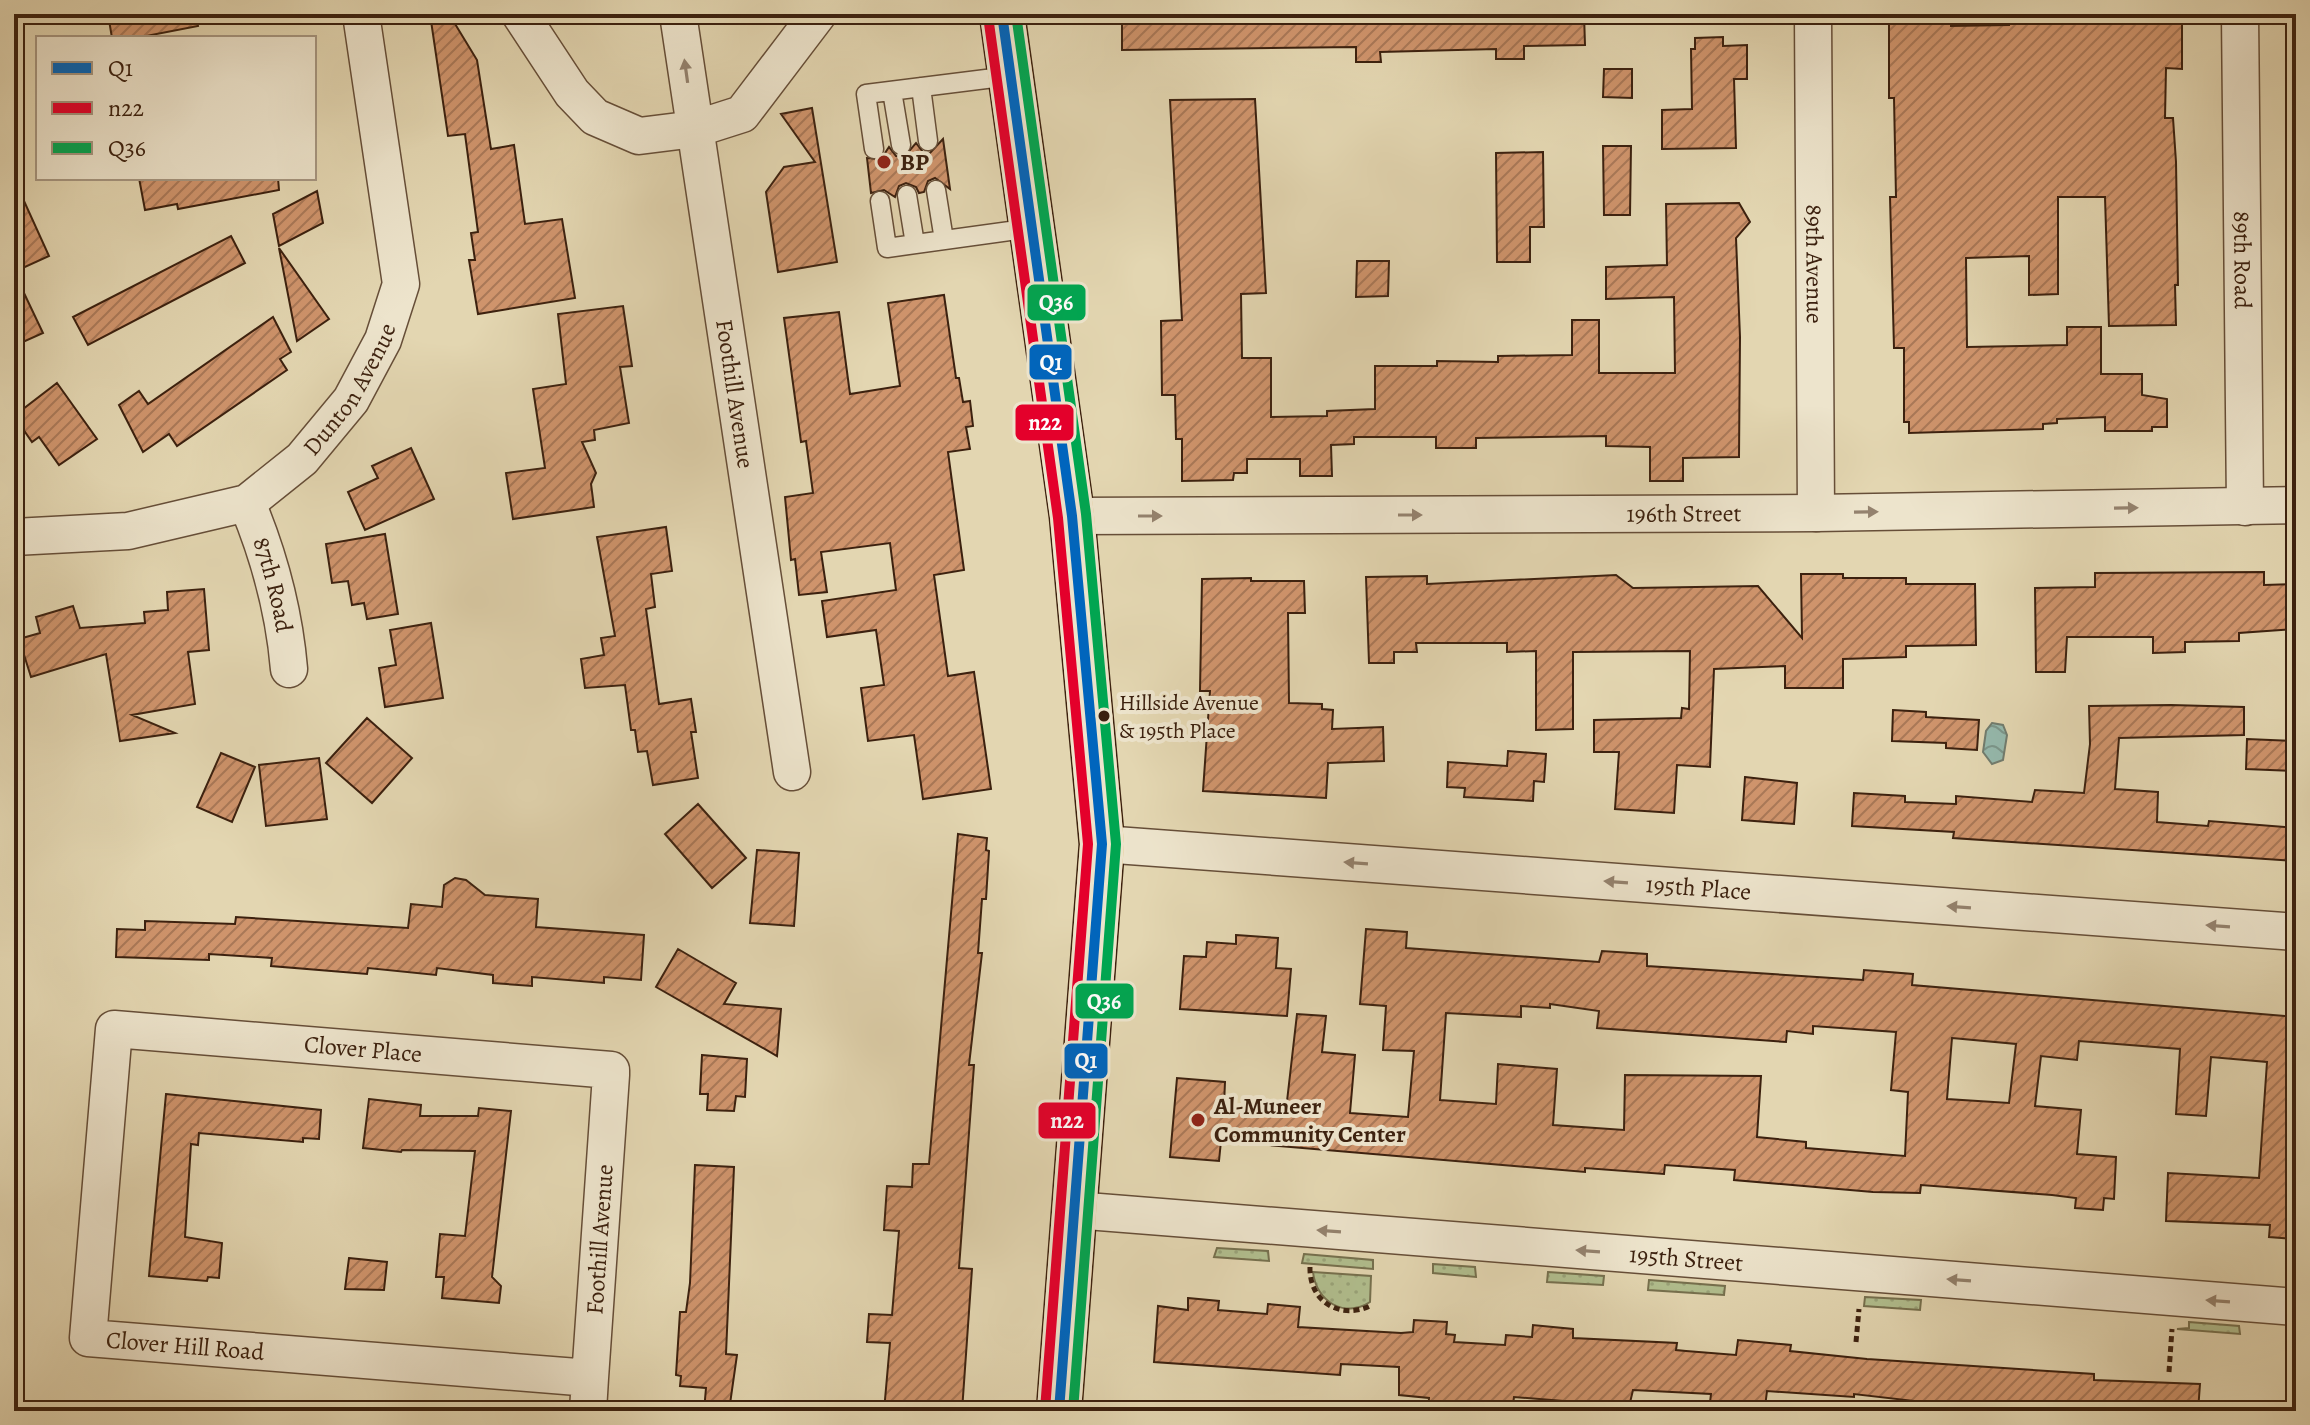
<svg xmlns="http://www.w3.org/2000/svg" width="2310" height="1425" viewBox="0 0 2310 1425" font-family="Alegreya,serif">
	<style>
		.grass { fill: url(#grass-dots); stroke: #76704e; stroke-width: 2 }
		.water { fill: url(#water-waves); stroke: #717c6e; stroke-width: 2 }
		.building { fill: url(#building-hatch); stroke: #3c210f; stroke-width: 2; fill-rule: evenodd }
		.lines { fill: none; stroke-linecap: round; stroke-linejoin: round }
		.service-casing { stroke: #664e38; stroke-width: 21 }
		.minor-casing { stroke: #664e38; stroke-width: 39 }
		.primary-casing { stroke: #3c210f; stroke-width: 47 }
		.path { stroke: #3c210f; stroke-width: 5; stroke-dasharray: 6 4; stroke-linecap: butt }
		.service { stroke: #ede4cc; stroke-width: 18 }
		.minor { stroke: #ede4cc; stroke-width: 36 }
		.primary { stroke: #e2bb78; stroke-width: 44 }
		.bus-1-casing { stroke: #ede4cc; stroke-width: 16 }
		.bus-2-casing { stroke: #ede4cc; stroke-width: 16 }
		.bus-3-casing { stroke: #ede4cc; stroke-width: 16 }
		.bus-1 { stroke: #0065bd; stroke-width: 10 }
		.bus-2 { stroke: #e4002b; stroke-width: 10 }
		.bus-3 { stroke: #00a651; stroke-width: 10 }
		.oneway { fill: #94826e }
		.poi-dot { fill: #8f2418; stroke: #ede4cc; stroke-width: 3 }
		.bus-dot { fill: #3c210f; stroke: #ede4cc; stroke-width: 3 }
		.labels { text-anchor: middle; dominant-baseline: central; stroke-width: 8; stroke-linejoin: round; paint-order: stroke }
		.bus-label { font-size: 22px; fill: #3c210f; stroke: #ede4cc; text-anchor: start }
		.poi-label { font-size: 24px; font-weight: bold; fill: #3c210f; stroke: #ede4cc; text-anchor: start }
		.street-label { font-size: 24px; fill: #3c210f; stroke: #ede4cc }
		.line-badge { stroke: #ede4cc; stroke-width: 3 }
		.badge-label { font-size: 22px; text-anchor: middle; font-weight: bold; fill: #fff }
	</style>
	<defs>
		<pattern id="grass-dots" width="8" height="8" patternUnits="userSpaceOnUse" patternTransform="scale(2)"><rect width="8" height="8" fill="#b1be8e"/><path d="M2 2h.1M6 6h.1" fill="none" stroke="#99a379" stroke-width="1.8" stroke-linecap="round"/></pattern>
		<pattern id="water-waves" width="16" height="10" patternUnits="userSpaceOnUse" patternTransform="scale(2)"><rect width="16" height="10" fill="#95b9ad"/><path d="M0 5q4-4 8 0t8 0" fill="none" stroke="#7b968b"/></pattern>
		<pattern id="building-hatch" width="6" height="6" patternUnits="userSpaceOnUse" patternTransform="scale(2)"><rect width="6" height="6" fill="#cf946c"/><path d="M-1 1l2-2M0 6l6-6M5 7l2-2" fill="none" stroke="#a97857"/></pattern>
	</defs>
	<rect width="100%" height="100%" fill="#e3d6b1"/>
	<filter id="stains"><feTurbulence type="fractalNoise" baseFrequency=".0025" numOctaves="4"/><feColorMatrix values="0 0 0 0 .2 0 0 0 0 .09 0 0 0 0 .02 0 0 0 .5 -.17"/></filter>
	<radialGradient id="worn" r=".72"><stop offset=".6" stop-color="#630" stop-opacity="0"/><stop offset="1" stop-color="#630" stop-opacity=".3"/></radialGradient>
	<path class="grass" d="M1217 1248 1268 1251 1269 1261 1214 1257Z
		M1304 1254 1373 1260V1269L1302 1263Z
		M1433 1264 1475 1267 1476 1277 1433 1273Z
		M1313 1272 1371 1276 1370 1302C1344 1319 1316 1301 1313 1272Z
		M1548 1272 1604 1276 1603 1285 1547 1282Z
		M1649 1280 1725 1286 1724 1295 1648 1290Z
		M1865 1297 1921 1300 1920 1310 1864 1306Z
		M2189 1322 2239 1326 2240 1334 2177 1329 2189 1328Z"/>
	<path class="water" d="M1992 723 2003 725 2007 735 2003 760 1992 764 1983 752 1986 731Z"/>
	<path class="building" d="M108 14H196L198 26 136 38H112Z
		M430 14H449L477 60 491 149 514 145 525 224 562 219 575 298 478 314 469 260H475L471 233 478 232 465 134 448 136Z
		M1122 14H1584L1585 45 1524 46V59H1496V49L1380 52 1381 62H1356V47L1122 50Z
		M1889 14H1951V26L2009 25V14H2182V69L2166 68 2165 118H2173L2176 162 2178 285H2175L2176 325 2109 326 2105 197H2058V294L2029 295V256L1966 258 1967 347 2067 345V327H2101V374H2142V395L2167 399V427H2152V431H2105V417L2057 419V423L2043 424V429L1909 433V422H1904V348H1894L1890 197H1896L1894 98H1889Z
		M1723 37V46L1747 45V79H1734L1736 148 1662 149V110L1692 109 1691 49H1695V38Z
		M1604 69H1632V98L1603 97Z
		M1255 99 1266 293 1241 294 1242 358H1271V417L1327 416V411L1375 409V366H1437V361L1498 362V356L1572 355V320H1599V373H1675L1674 297 1606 299V267L1667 265 1666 204 1739 203 1750 222 1736 238 1740 337 1739 457 1683 458V481H1650V447L1606 446V436L1476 438V448H1436V437H1354V444L1331 445 1332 476H1300V459H1247V473H1234L1233 480 1182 481V439H1176L1175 395H1162L1161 321 1182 320 1170 100Z
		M812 108 837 262 778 272 766 192 784 167 815 162 781 114Z
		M943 139 950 189 935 178 928 181 924 192 919 193 916 187 906 183 899 186 895 197 884 190 871 193 867 158 881 159 889 147 896 156 904 157 916 143 923 152 930 153Z
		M1603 146H1631L1630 215H1604Z
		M1543 152 1544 227H1530V262H1497L1496 153Z
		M139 178H278L279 190 178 209 177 204 145 210Z
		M14 179 49 256 14 272Z
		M317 191 323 223 279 246 273 214Z
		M231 236 245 263 88 345 73 317Z
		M279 248 329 319 297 341Z
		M1357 261H1389L1388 296 1356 297Z
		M14 272 43 333 14 346Z
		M944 295 956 378H959L963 402 970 401 973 426 966 427 970 449 948 452 964 570 934 575 948 676 974 672 991 789 923 799 914 735 868 741 861 688 884 685 876 630 827 637 822 601 896 590 890 543 821 552 827 592 799 595 795 559 791 560 785 497 813 493 806 441 801 442 784 318 839 312 850 394 900 386 888 303Z
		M623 306 632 366 620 367 629 423 594 430 595 440 582 442 596 473 591 484 594 507 513 519 506 473 545 468 533 389 566 384 558 314Z
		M273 317 291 352 280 359 287 370 177 446 169 434 143 452 119 405 139 391 148 404Z
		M57 383 97 439 59 465 39 437 32 442 14 416Z
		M411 448 434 499 365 530 348 492 378 478 372 466Z
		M666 527 672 571 651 574 655 607 646 609 659 704 691 699 696 732H691L698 778 653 785 647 751 638 752 635 730H631L625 685 585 688 581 659 604 655 601 638 615 636 597 537Z
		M385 534 398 614 367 619 364 603 352 605 348 581 332 583 326 544Z
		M2264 572V585L2296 584V629L2239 633V641L2185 642V652L2153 653V637H2067L2065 672H2036L2035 588 2095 587V573Z
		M1801 574H1843V578H1906V584H1975L1976 645 1906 646V657L1843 659V688H1785V666L1714 669 1710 767 1677 765 1674 813 1615 809 1619 752H1594V720L1681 718 1682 708 1689 709 1690 651 1573 652V729L1536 730V651L1507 652V643H1416L1417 652H1394V663H1369L1366 577 1427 576V584L1616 575 1633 588 1758 586 1802 638Z
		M1251 578V581H1304L1305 613H1288L1289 703 1322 704V709L1333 710 1332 729 1383 727 1384 761 1328 763 1326 798 1203 791 1210 691H1200L1202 579Z
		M204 589 209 650 188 652 195 704 132 715 175 733 120 741 106 654 31 677 19 639 40 633 36 617 73 606 80 628 145 623 144 612 168 610 167 592Z
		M431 623 443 698 385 707 379 668 396 665 390 630Z
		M2171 705 2244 707V735L2119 738 2115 789 2158 792 2157 822 2208 826 2209 821 2296 828V861L1953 838 1954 832 1852 826 1854 793 1905 796V802L1956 804V796L2032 802 2035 790 2084 793 2090 744 2089 706Z
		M1893 710 1926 712V717L1979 720 1977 750 1946 748V743L1892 741Z
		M367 718 412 758 372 803 326 763Z
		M2247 739 2296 741V771L2246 769Z
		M1508 751 1546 754 1544 782 1534 781 1533 801 1464 797 1465 788 1447 787 1448 762 1507 766Z
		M221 753 255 767 232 822 197 807Z
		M319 758 327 819 266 826 259 765Z
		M1745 777 1797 783 1794 824 1742 820Z
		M698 804 746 858 712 888 665 834Z
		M958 834 987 838 986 850 989 851 986 899H982L978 953H982L969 1065H974L959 1268 972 1269 962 1411H884L890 1343 867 1342 869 1314 892 1315 899 1231 884 1230 887 1186 912 1187 913 1164H929Z
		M757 850 799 853 794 926 750 923Z
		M455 878 466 880 485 895 538 899 536 927 644 935 641 980 604 977V983L532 977V986L493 983V975L437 968 436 975 368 968 367 974 271 966 272 958 209 954V960L116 957 117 929 145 930V921L235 924 236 917 408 928 411 904 442 907 444 885Z
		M1366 929 1407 932 1406 948 1599 962 1602 951 1647 954V966L1863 980 1864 970 1913 974 1912 985 2296 1017V1092L2286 1174 2296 1177V1239L2269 1237 2270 1225 2166 1221 2168 1173 2259 1178 2267 1062 2211 1057 2206 1116 2176 1114 2180 1049 2079 1041 2077 1060 2041 1056 2035 1106 2081 1110 2077 1154 2116 1157 2114 1199 2104 1198 2103 1210 2075 1208 2076 1198 2052 1195 1921 1185 1920 1193 1873 1192 1734 1180 1735 1170 1665 1165 1664 1174 1585 1168V1172L1221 1141 1219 1161 1170 1157 1177 1078 1225 1082 1224 1105 1286 1110 1297 1014 1326 1016 1322 1052 1355 1055 1350 1113 1408 1117 1414 1051 1383 1050 1386 1006 1360 1004ZM1550 1004 1599 1011 1597 1028 1786 1042 1787 1031 1813 1034V1026L1896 1032 1891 1090 1908 1092 1905 1156 1806 1148V1142L1757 1137 1761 1076 1625 1075 1624 1130 1553 1125 1557 1069 1498 1064 1496 1104 1440 1100 1446 1013 1521 1017V1006L1550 1008ZM1952 1038 2016 1044 2009 1103 1947 1099Z
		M1236 935 1278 938 1276 968 1291 969 1287 1016 1180 1009 1184 956 1206 957 1207 942 1236 944Z
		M678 949 736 983 724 1004 781 1009 777 1056 656 987Z
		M702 1055 747 1059 745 1097 736 1096 734 1111 707 1110 708 1094H700Z
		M166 1094 321 1110 319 1139 303 1138V1142L199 1133 198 1145 191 1144 185 1237 222 1243 219 1278 208 1277 207 1281 149 1276Z
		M369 1099 421 1105 420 1116H478L479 1108 511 1111 492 1277 501 1286 499 1303 442 1298 444 1277H436L440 1234 465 1236 475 1151 402 1150 401 1152 363 1148Z
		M695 1165 734 1167 726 1354 737 1355 729 1411H704L706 1388 680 1386 681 1376 676 1375 680 1312H686L690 1283Z
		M349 1258 387 1262 384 1290 345 1289Z
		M1188 1298 1219 1301 1218 1310 1267 1314 1268 1304 1300 1307 1298 1327 1401 1333 1413 1332 1414 1320 1447 1322 1446 1334 1455 1335 1454 1342 1505 1345 1506 1335 1532 1337 1533 1325 1573 1329V1338L1677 1343 1676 1350 1686 1351 1736 1355 1738 1340 1791 1345 1790 1351 1867 1359 2094 1374V1380L2200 1384 2198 1411H2001L1854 1394V1397L1767 1391 1765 1407 1741 1404V1411H1709L1711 1394 1633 1390 1628 1411H1599L1600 1404 1514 1397 1512 1411H1428L1429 1398 1399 1395V1367L1341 1364 1340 1375 1154 1362 1158 1306 1188 1310Z"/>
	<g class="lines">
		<g class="service-casing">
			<path id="service" d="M921 87 928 141
				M892 91 901 145
				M874 149 866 94 1010 76
				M936 190 944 240
				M907 195 915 244
				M880 201 887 248 1031 228"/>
		</g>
		<g class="minor-casing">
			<g id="minor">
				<path d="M520 14 572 93 595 117 639 136 695 129 742 114 818 14"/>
				<path id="s1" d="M678 14 792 772"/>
				<path id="s2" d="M1813 14 1816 513"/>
				<path id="s3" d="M2240 14 2245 507"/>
				<path id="s4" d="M247 503C270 558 284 610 289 669"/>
				<path id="s5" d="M1072 516 1816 513 2296 505"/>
				<path id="s6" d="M14 537 128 531 247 503 302 459 351 400 383 340 401 284 361 14"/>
				<path id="s7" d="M1102 844 2296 932"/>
				<path id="s8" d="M1074 1210 2296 1307"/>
				<path id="s9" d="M588 1411 590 1378 611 1075V1070L114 1029 88 1338 590 1378"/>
			</g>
		</g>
		<g class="primary-casing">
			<path id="primary" d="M1002 14 1072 516 1102 844 1059 1411"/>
		</g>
		<path class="path" d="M1310 1267C1309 1301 1339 1320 1370 1306
			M1856 1342 1859 1309
			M2169 1372 2172 1329"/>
		<use href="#service" class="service"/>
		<use href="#minor" class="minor"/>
		<use href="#primary" class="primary"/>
		<g class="bus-1-casing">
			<path id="bus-1" d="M1002 14 1072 516 1102 844 1059 1411"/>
		</g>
		<g class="bus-2-casing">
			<path id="bus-2" d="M988 16 1058 518 1088 844 1045 1410"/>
		</g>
		<g class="bus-3-casing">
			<path id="bus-3" d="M1016 14 1086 514 1116 844 1073 1411"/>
		</g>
		<use href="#bus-1" class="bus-1"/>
		<use href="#bus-2" class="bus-2"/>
		<use href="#bus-3" class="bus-3"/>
	</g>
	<defs><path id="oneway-solid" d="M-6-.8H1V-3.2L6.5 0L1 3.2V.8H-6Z" transform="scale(2)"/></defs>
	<g class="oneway">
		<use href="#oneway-solid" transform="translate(686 71) rotate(-98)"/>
		<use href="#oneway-solid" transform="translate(2126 508) rotate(-1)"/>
		<use href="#oneway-solid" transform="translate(1866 512) rotate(-1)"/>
		<use href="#oneway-solid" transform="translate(1410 515)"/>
		<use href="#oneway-solid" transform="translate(1150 516)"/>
		<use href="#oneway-solid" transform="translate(1356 863) rotate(-176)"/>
		<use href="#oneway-solid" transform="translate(1616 882) rotate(-176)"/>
		<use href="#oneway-solid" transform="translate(1959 907) rotate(-176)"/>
		<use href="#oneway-solid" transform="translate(2218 926) rotate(-176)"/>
		<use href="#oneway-solid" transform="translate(1329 1231) rotate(-176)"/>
		<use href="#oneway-solid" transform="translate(1588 1251) rotate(-176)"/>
		<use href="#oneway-solid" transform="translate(1959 1280) rotate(-176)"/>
		<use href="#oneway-solid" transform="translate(2218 1301) rotate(-176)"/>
	</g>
	<g class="poi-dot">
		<circle cx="884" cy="162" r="8"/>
		<circle cx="1198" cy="1120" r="8"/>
	</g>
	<circle class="bus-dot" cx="1104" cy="716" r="7"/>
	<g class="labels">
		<g class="bus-label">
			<text x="1119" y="703">Hillside Avenue<tspan x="1119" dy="28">&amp; 195th Place</tspan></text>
		</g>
		<g class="poi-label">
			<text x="900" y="162">BP</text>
			<text x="1214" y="1106">Al-Muneer<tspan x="1214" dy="28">Community Center</tspan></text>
		</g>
		<g class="street-label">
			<text stroke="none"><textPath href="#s3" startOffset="246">89th Road</textPath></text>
			<text stroke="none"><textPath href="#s2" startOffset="250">89th Avenue</textPath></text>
			<text stroke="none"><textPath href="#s6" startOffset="392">Dunton Avenue</textPath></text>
			<text stroke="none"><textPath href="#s1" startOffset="384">Foothill Avenue</textPath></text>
			<text stroke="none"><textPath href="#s5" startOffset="612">196th Street</textPath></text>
			<text stroke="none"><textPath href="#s4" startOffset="86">87th Road</textPath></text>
			<text stroke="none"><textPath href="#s7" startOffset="598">195th Place</textPath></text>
			<text transform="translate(363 1049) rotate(5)">Clover Place</text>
			<text stroke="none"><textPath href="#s9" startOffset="172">Foothill Avenue</textPath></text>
			<text stroke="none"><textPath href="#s8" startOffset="614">195th Street</textPath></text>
			<text stroke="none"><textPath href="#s9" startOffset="1248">Clover Hill Road</textPath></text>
		</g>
	</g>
	<g class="line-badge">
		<rect x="1026" y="283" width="61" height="39" rx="8" fill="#00a651"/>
		<rect x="1028" y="343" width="45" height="38" rx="8" fill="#0065bd"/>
		<rect x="1014" y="403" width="61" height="39" rx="8" fill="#e4002b"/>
		<rect x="1074" y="982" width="61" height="38" rx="8" fill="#00a651"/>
		<rect x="1063" y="1042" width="46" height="38" rx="8" fill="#0065bd"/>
		<rect x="1037" y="1101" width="60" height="39" rx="8" fill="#e4002b"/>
	</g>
	<g class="badge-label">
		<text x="1056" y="310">Q36</text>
		<text x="1051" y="370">Q1</text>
		<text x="1045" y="430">n22</text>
		<text x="1104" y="1009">Q36</text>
		<text x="1086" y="1068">Q1</text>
		<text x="1067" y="1128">n22</text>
	</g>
	<rect width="2310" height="1425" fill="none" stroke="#e3d6b1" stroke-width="48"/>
	<rect x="16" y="16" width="2278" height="1393" fill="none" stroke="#3c210f" stroke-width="4"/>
	<rect x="24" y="24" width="2262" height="1377" fill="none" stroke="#3c210f" stroke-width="2"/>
	<rect x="36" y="36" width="280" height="144" fill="#ede4cc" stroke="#a69680" stroke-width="2"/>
	<rect x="52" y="62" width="40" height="12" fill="#0065bd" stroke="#a69680" stroke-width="2"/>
	<text x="108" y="76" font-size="24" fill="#3c210f">Q1</text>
	<rect x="52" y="102" width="40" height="12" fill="#e4002b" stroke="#a69680" stroke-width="2"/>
	<text x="108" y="116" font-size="24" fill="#3c210f">n22</text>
	<rect x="52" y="142" width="40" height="12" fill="#00a651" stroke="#a69680" stroke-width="2"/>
	<text x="108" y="156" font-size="24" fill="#3c210f">Q36</text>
	<rect width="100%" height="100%" filter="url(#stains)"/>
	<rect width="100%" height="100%" fill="url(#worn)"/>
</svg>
